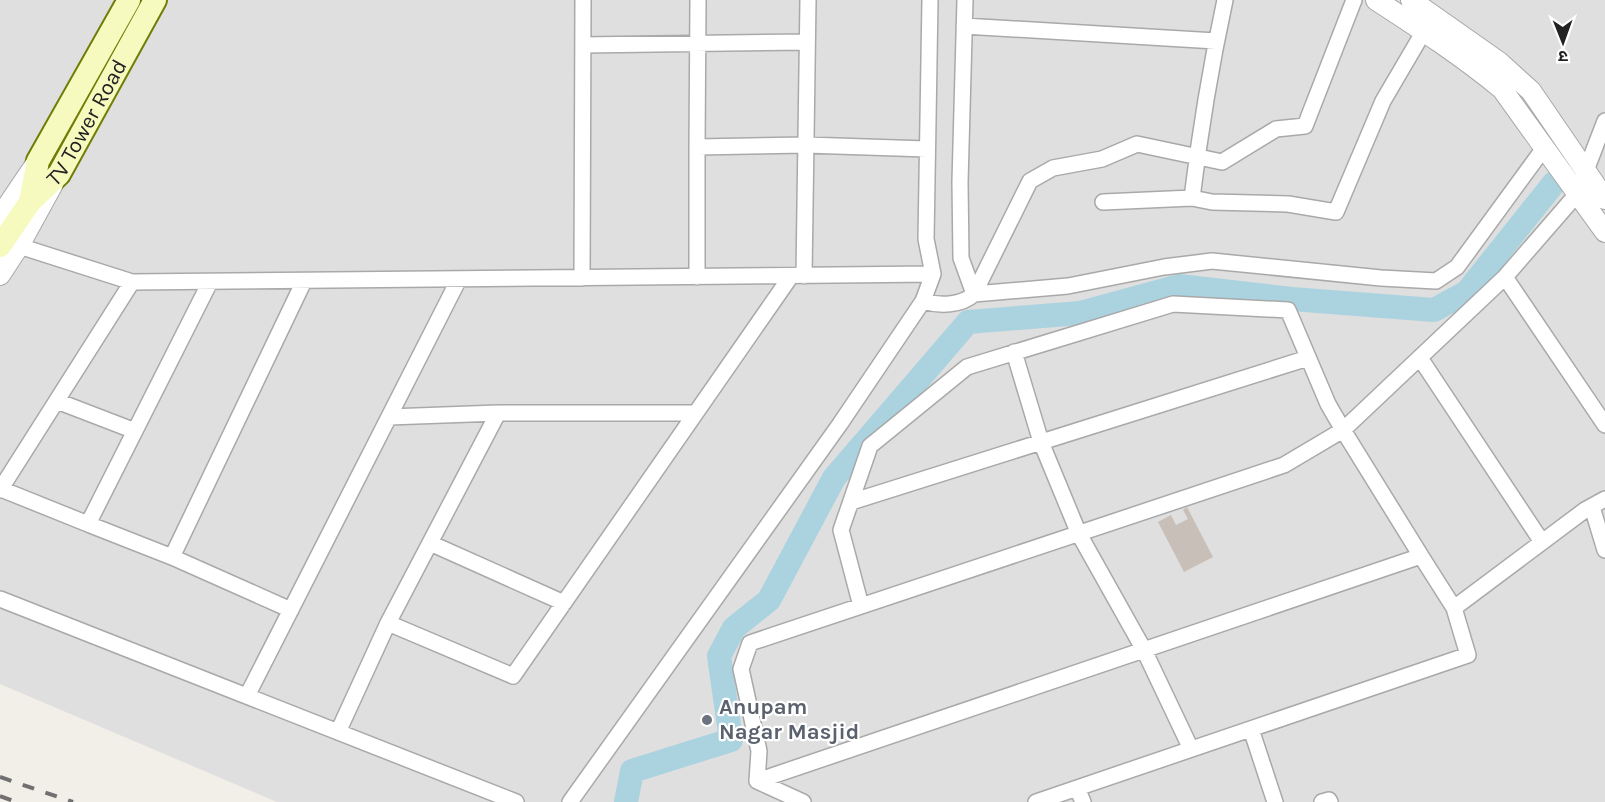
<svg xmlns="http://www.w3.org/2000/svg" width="1605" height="802" viewBox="0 0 1605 802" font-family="Karla,'Noto Sans Devanagari',sans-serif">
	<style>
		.residential { fill: #e0dfdf }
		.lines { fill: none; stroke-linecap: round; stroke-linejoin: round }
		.river { stroke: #aad3df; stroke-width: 24 }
		.building { fill: #c7bfb8 }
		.minor-casing { stroke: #a9a9a9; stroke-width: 18 }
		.tertiary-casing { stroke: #a9a9a9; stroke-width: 22 }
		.secondary-casing { stroke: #707d05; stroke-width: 26 }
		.minor { stroke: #fff; stroke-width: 15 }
		.tertiary { stroke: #fff; stroke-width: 20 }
		.secondary { stroke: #f7fabf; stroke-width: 22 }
		.rail { stroke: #707070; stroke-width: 4; stroke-dasharray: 12 12; stroke-linecap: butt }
		.worship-dot { fill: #6b7280; stroke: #fff; stroke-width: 2 }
		.labels { text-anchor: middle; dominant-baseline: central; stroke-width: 4.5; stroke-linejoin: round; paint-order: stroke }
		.street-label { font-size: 22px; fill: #222; stroke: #fff }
		.worship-label { font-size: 22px; font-weight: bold; fill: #5b616d; stroke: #fff; text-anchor: start }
	</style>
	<rect width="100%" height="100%" fill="#f2efe9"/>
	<path class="residential" d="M0 0H1605V802H277L0 684Z"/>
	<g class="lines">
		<path class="river" d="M626 802 632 771 731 740 719 656 734 628 769 600 834 478 968 322 1080 313 1179 286 1292 299 1434 310 1467 292 1554 183"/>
	</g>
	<path class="building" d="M1187 507 1213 557 1184 572 1158 522 1171 515 1176 525 1188 519 1183 510Z"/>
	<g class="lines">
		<g class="minor-casing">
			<path id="minor" d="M965 0 960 182 961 258 974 294 1030 181 1053 168 1102 159 1137 144 1222 162 1276 129 1305 126 1354 0
				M1225 0C1211 65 1200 131 1192 198L1212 202 1288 204 1336 212 1383 101 1424 31
				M964 26 1216 41
				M583 45 807 42
				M697 147 698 0
				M1103 202 1192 198
				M19 246 132 282 933 274
				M804 276 808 0
				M697 277V147L806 145 927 149
				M1505 277 1605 425
				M582 278 583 0
				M923 301C939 306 961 306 974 294L1068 286 1164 267 1212 261 1381 278 1436 281 1457 267 1544 148
				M1014 352 1041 442 1079 534 1144 650 1191 749
				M1420 358 1542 542
				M57 401 135 431
				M498 413H695
				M389 417 498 413 388 623 513 676 791 276
				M1 489 88 524
				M0 490 132 282
				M851 502 1308 358
				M1592 507 1605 550
				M430 543 564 603
				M172 557 88 524 210 282
				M0 599 516 802
				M861 606 841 530 870 446 967 367 1173 304 1288 310 1328 404 1343 430 1505 277 1577 194 1605 121
				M291 610 172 557 304 281
				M247 696 459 279
				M1251 729 1275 802
				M338 732 388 623
				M757 781 1421 556 1454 608 1585 510 1605 499
				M757 781 759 751 741 669 750 643 1284 465 1343 430 1421 556
				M757 781 803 802
				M1077 788 1083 802
				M570 802 840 424 923 301 933 274 926 239 930 0
				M1036 802 1468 655 1454 608
				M1322 802 1329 800 1330 802"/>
		</g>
		<g class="tertiary-casing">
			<path id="tertiary" d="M1376 0C1419 28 1462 56 1502 89L1605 232
				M1411 0 1499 62 1531 91 1605 199
				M0 217 37 162
				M0 275 19 246 53 184"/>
		</g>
		<g class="secondary-casing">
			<g id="secondary">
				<path d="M30 202 38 161 129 0"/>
				<path id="s1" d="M0 246 30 202 59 174 155 0"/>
			</g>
		</g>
		<use href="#minor" class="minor"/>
		<use href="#tertiary" class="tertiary"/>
		<use href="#secondary" class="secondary"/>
		<path class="rail" d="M0 777 73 802
			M0 796 16 802"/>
	</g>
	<circle class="worship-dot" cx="707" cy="720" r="6"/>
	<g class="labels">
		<g class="street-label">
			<text stroke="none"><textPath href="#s1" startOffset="152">TV Tower Road</textPath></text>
		</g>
		<g class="worship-label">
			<text x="719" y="707">Anupam<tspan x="719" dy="25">Nagar Masjid</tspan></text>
		</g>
	</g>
	<g transform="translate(1563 42) rotate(179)" stroke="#ffffff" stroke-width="4.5" paint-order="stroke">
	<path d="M0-4.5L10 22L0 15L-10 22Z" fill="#222222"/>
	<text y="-9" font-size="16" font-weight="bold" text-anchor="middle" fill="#222222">उ</text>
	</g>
</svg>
